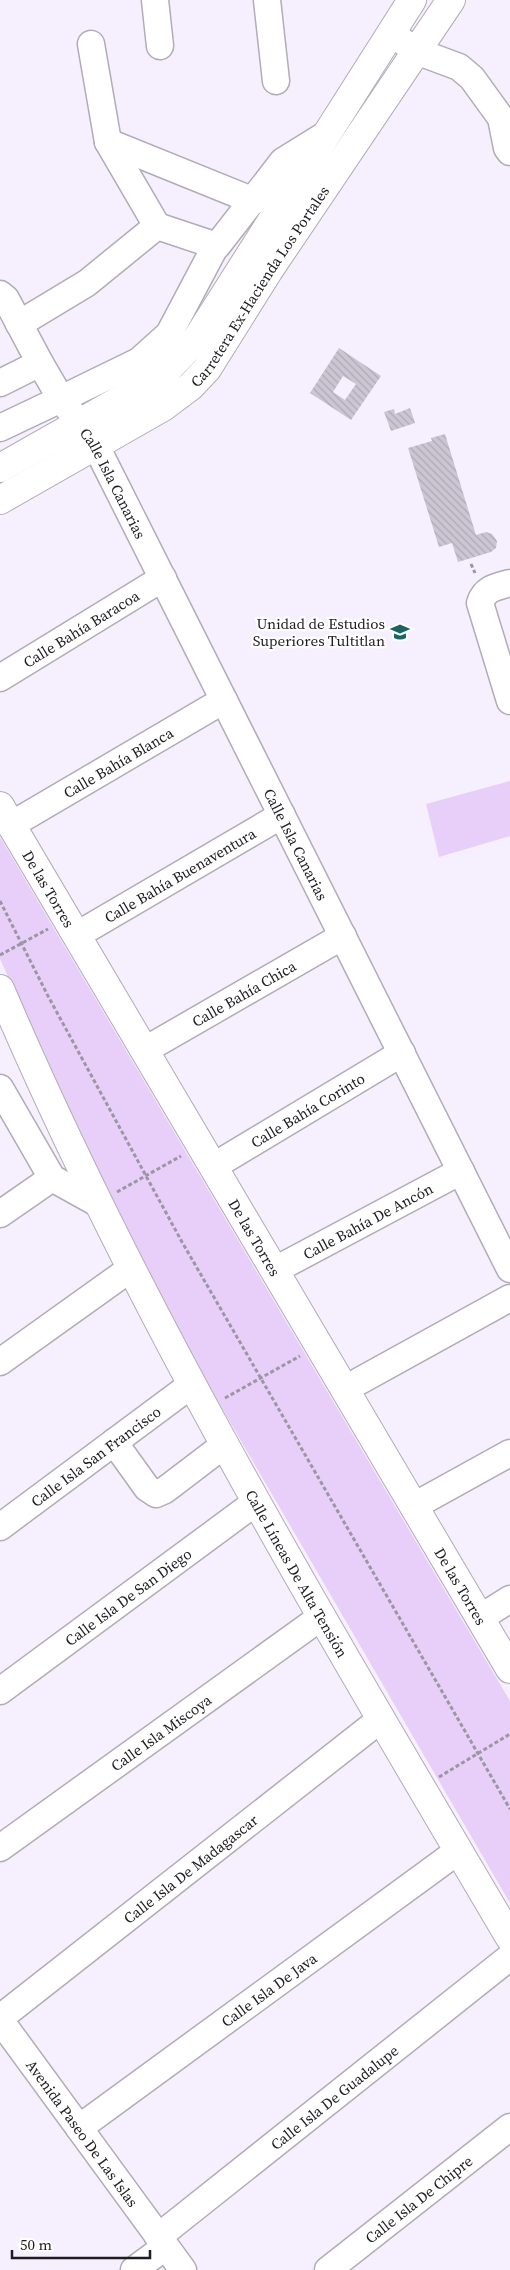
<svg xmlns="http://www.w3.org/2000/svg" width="510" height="2270" viewBox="0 0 510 2270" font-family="'Source Serif 4',serif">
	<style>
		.park { fill: #e7cffa }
		.building { fill: url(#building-back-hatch); fill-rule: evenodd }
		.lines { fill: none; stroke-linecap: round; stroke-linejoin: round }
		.minor-casing { stroke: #b2abb8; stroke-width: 29 }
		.major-casing { stroke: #b2abb8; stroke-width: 30 }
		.path { stroke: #9b96a0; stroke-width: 3; stroke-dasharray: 4 2.5; stroke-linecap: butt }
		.minor { stroke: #fff; stroke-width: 26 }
		.major { stroke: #fff; stroke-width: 28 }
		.labels { text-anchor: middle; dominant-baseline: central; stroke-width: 4.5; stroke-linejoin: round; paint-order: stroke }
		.street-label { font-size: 15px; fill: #1f1c21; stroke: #fff }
		.poi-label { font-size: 15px; fill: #1f1c21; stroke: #fff; text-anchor: end }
	</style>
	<defs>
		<pattern id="building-back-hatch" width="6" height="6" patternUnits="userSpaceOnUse" patternTransform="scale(1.25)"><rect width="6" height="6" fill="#ccc5d3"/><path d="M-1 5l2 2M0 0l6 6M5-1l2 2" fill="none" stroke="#afa9b5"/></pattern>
	</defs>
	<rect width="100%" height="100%" fill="#f6effd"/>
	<path class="park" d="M510 781V836L439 857 426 804Z
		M0 837 510 1701V1903L174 1326 73 1119 0 959Z"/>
	<path class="building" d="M339 348 381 376 351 420 310 393ZM343 376 356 384 345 400 333 392Z
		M410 408 415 423 391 431 384 412 394 409 395 414Z
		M445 434 476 535 486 532 492 534 497 541 496 548 491 552 458 562 452 543 439 547 408 448 432 441 431 438Z"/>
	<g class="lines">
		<g class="minor-casing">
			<g id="minor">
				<path d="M155 0 160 46"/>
				<path d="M267 0 276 81"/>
				<path d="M391 33 416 51 459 67 472 78 501 118 507 148 510 152"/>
				<path d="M91 44 108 142 157 226"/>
				<path d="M108 142 254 201"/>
				<path id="s1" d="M215 247 169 334 139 361 61 399 95 444 510 1269"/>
				<path d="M0 294 6 299 40 363 0 383"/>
				<path d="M19 324 87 283 157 226 217 246 283 161 325 135"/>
				<path d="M0 428 61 399 40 363"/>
				<path d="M510 583C496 587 485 588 480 603L510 701"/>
				<path id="s2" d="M0 678 163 578"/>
				<path id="s3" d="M11 825 224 700"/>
				<path id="s4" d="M77 935 282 815"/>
				<path id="s5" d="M145 1050 343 936"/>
				<path d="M0 1088 52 1178 97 1203"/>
				<path id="s6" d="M214 1166 402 1053"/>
				<path d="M0 1214 52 1178"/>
				<path id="s7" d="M275 1270 461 1171"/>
				<path d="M0 1362 130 1269"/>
				<path d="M345 1389 510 1298"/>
				<path d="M114 1442 147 1488 156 1494 165 1490 224 1445"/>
				<path d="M414 1506 510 1453"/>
				<path id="s8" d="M0 1527 191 1385"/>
				<path d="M480 1618 510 1599"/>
				<path id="s9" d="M0 1691 256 1502"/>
				<path id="s10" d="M0 1848 321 1617"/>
				<path id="s11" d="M0 2018 381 1719"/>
				<path id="s12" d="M0 2020 183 2270"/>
				<path id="s13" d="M79 2128 458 1851"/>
				<path id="s14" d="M158 2237 510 1957"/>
				<path d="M134 2270 165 2247"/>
				<path id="s15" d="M328 2270 510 2127"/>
			</g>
		</g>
		<g class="major-casing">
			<g id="major">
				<path d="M0 468 159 378 196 340 412 0"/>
				<path id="s16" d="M0 500 163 407 191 386 207 369 269 270 451 0"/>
				<path id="s17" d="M0 806 510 1669"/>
				<path id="s18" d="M0 989C141 1320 328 1629 510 1938"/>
			</g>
		</g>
		<path class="path" d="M471 564 475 573
			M0 901 48 996 182 1242 510 1809
			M0 955 48 929
			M117 1192 181 1156
			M225 1398 300 1356
			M439 1777 510 1734"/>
		<use href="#minor" class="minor"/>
		<use href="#major" class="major"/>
	</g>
	<defs>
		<g id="university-bare" transform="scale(1.5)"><path d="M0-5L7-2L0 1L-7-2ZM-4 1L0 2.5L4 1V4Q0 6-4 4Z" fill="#186561" stroke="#fff" stroke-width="2.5" paint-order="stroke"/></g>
	</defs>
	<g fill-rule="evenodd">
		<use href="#university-bare" x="400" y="632"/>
	</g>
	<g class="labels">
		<g class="street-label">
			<text stroke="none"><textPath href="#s16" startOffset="344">Carretera Ex-Hacienda Los Portales</textPath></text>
			<text stroke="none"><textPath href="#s1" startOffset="325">Calle Isla Canarias</textPath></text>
			<text stroke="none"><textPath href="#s2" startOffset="95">Calle Bahía Baracoa</textPath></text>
			<text stroke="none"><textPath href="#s3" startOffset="124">Calle Bahía Blanca</textPath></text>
			<text stroke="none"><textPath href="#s1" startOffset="730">Calle Isla Canarias</textPath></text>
			<text stroke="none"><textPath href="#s4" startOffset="119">Calle Bahía Buenaventura</textPath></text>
			<text stroke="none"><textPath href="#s17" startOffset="96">De las Torres</textPath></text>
			<text stroke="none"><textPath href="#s5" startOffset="114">Calle Bahía Chica</textPath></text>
			<text stroke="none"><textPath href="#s6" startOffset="109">Calle Bahía Corinto</textPath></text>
			<text stroke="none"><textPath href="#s7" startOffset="105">Calle Bahía De Ancón</textPath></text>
			<text stroke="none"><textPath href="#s17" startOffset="501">De las Torres</textPath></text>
			<text stroke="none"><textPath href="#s8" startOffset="119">Calle Isla San Francisco</textPath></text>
			<text stroke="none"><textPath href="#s18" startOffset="656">Calle Líneas De Alta Tensión</textPath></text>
			<text stroke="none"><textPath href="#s17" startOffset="906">De las Torres</textPath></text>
			<text stroke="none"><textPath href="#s9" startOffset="159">Calle Isla De San Diego</textPath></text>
			<text stroke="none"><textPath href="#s10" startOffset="198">Calle Isla Miscoya</textPath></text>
			<text stroke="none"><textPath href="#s11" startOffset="242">Calle Isla De Madagascar</textPath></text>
			<text stroke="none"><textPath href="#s13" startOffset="235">Calle Isla De Java</textPath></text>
			<text stroke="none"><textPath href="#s14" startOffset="225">Calle Isla De Guadalupe</textPath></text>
			<text stroke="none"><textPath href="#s12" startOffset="140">Avenida Paseo De Las Islas</textPath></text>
			<text stroke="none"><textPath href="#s15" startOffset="115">Calle Isla De Chipre</textPath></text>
		</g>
		<g class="poi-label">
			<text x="385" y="623">Unidad de Estudios<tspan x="385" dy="17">Superiores Tultitlan</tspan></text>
		</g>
	</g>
	<path d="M12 2250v8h138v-8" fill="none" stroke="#1f1c21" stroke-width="2.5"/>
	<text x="20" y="2250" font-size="15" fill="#1f1c21" stroke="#ffffff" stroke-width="4" paint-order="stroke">50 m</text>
</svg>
